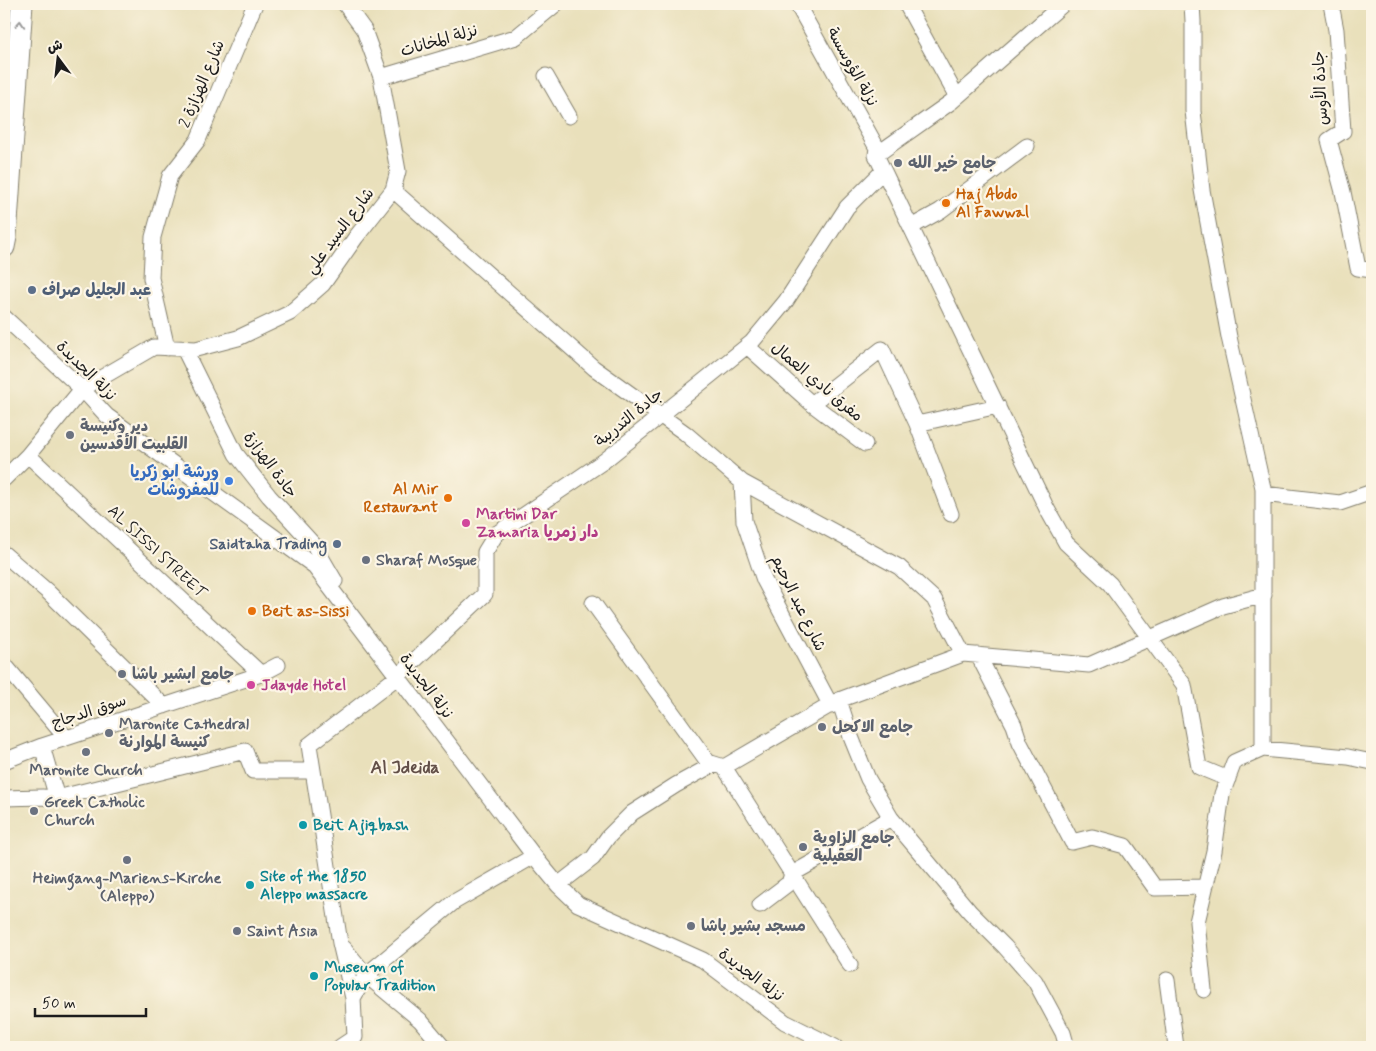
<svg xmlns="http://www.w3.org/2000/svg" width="1376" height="1051" viewBox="0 0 1376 1051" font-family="Mynerve,'Playpen Sans Arabic',sans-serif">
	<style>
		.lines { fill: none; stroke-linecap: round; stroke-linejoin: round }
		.street-casing { stroke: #827e6c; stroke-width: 17 }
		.secondary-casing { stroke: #827e6c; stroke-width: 23 }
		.street { stroke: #fff; stroke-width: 15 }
		.secondary { stroke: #fff; stroke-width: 21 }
		.oneway { stroke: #999 }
		.worship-dot { fill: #6b7280; stroke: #fcf5e5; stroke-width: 2 }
		.food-dot { fill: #e8710a; stroke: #fcf5e5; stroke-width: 2 }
		.service-dot { fill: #5c6f8a; stroke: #fcf5e5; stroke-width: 2 }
		.shop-dot { fill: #3f7fe0; stroke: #fcf5e5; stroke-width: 2 }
		.hotel-dot { fill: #d1479c; stroke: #fcf5e5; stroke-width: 2 }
		.culture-dot { fill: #0f9aa8; stroke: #fcf5e5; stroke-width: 2 }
		.labels { text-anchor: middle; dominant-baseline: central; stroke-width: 4.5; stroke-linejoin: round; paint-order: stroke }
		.street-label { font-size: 16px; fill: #1c1c1c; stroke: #fcf5e5 }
		.worship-label { font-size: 16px; font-weight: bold; fill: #5b616d; stroke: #fcf5e5; text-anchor: start }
		.food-label { font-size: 16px; font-weight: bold; fill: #c56008; stroke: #fcf5e5; text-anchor: start }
		.service-label { font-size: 16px; font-weight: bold; fill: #4e5e75; stroke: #fcf5e5; text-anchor: start }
		.shop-label { font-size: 16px; font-weight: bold; fill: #366cbe; stroke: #fcf5e5; text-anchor: end }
		.hotel-label { font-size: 16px; font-weight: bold; fill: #b23c85; stroke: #fcf5e5; text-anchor: start }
		.culture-label { font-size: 16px; font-weight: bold; fill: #0d838f; stroke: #fcf5e5; text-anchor: start }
		.neighbourhood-label { font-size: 18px; font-weight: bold; fill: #635049; stroke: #fcf5e5 }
	</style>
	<rect width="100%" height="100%" fill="#fcf5e5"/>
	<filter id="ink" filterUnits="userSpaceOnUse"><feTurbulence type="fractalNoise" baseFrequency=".02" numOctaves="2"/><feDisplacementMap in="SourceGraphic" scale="10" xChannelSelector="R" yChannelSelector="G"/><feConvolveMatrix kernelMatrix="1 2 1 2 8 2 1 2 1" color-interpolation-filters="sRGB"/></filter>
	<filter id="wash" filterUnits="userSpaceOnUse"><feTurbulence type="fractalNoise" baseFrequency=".0096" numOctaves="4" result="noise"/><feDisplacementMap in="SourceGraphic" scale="20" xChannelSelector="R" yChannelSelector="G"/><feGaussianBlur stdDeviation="1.12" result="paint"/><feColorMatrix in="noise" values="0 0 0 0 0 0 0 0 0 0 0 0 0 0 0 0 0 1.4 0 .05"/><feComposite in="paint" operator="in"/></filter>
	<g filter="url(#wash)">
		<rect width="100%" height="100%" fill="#e9e0bb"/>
	</g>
	<g filter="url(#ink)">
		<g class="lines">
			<g class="street-casing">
				<path id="street" d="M797 4 877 148 876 155 1047 509 1066 543 1110 584 1184 685 1199 767 1228 779
					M906 4 957 97
					M1192 4 1193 21V111L1202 190 1229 337 1263 488V749
					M1331 4 1336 30 1343 131 1329 140 1343 192 1358 268 1372 270
					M546 76 569 116
					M381 77 516 37 556 4
					M876 155 951 102 1063 4
					M393 190 594 368 685 433 742 482 899 567 934 599 963 654
					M911 227 940 211 1027 146
					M4 317 82 389 107 416 313 565 534 856 558 885 578 904 703 960 785 1022 835 1047
					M747 346 812 404 865 444
					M167 348 151 278 153 237 170 176 198 140 255 4
					M184 349 236 454 269 496 314 545 335 581
					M812 404 882 349 917 424 998 406
					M917 424 951 514
					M28 455 261 674
					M4 479 28 455 82 389 154 347 196 349 238 338 290 313 323 284 356 237 393 190 398 171 381 77 364 30 345 4
					M742 482 744 521 764 580 831 706
					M1263 494 1340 503 1372 492
					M4 554 48 592 164 706
					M593 603 708 762 724 767 850 965
					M978 655 1014 725 1020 743 1072 842 1092 837 1125 846 1155 888 1205 887
					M4 664 66 738
					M839 700 851 737 868 779 891 818 970 912 1005 947 1035 981 1063 1033 1067 1047
					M4 761 42 746
					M724 767 839 700 963 654 1089 665 1223 606 1264 595
					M4 798 42 797 57 798 42 746 261 674 278 665
					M57 798 245 751 253 771H313
					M558 885 593 858 608 837 632 813 676 785 714 764
					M760 905 789 883 792 874 891 818
					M344 948 366 975 420 1020 443 1047
					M1167 980 1176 1047
					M1204 990 1197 922 1214 851 1222 794 1234 762 1263 749 1348 757 1372 762
					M353 998 366 975 454 902 534 856
					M340 1047 355 1037 353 998 340 943 309 745 397 677 485 594V552L496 534 604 461 752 342 786 301 847 207 883 171"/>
			</g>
			<g class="secondary-casing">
				<path id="secondary" d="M4 247 6 237 22 4"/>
			</g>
			<use href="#street" class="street"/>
			<use href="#secondary" class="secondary"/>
		</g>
		<defs><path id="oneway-chevron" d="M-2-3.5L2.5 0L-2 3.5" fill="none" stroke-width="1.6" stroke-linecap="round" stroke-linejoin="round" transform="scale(1.25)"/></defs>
		<use class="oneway" href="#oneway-chevron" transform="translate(20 24) rotate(-86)"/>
	</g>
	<g class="worship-dot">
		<circle cx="898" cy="163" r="5"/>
		<circle cx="70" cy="435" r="5"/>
		<circle cx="366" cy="560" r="5"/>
		<circle cx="122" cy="674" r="5"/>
		<circle cx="822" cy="727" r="5"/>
		<circle cx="109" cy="733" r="5"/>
		<circle cx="86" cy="752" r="5"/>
		<circle cx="34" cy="811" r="5"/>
		<circle cx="803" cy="847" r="5"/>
		<circle cx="127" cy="860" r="5"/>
		<circle cx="691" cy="926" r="5"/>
		<circle cx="237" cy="931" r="5"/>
	</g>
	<g class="food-dot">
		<circle cx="946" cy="203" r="5"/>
		<circle cx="448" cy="498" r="5"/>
		<circle cx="252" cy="611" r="5"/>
	</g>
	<g class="service-dot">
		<circle cx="32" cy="290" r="5"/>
		<circle cx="337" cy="544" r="5"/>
	</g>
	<circle class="shop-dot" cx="229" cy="481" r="5"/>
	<g class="hotel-dot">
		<circle cx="466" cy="523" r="5"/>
		<circle cx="251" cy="685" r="5"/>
	</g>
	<g class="culture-dot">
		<circle cx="303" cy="825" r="5"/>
		<circle cx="250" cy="885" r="5"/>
		<circle cx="314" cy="976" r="5"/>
	</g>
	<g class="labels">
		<g class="street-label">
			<text transform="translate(439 41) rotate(-16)">نزلة المخانات</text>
			<text transform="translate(852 67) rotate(61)">نزلة الؤوسسة</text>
			<text transform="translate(202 84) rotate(-67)">شارع الهزازة 2</text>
			<text transform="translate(1321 88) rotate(-93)">جادة الأوس</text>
			<text transform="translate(340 231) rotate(-53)">شارع السيد علي</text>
			<text transform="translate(86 371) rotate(45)">نزلة الجديدة</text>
			<text transform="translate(817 382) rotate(40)">مفرق نادي العمال</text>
			<text transform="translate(629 418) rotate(-39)">جادة التدريبة</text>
			<text transform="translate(270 465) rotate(53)">جادة الهزازة</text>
			<text transform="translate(157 552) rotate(43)">AL SISSI STREET</text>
			<text transform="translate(798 603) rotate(64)">شارع عبد الرحيم</text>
			<text transform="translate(426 686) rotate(53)">نزلة الجديدة</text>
			<text transform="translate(89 712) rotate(-18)">سوق الدجاج</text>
			<text transform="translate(751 975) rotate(37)">نزلة الجديدة</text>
		</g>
		<g class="worship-label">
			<text x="908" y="163">جامع خير الله</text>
			<text x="80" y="426">دير وكنيسة<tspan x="80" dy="18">القلبيت الأقدسين</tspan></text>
			<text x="376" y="560">Sharaf Mosque</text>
			<text x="132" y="674">جامع ابشير باشا</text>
			<text x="119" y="724">Maronite Cathedral<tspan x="119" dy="18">كنيسة الموارنة</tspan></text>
			<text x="832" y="727">جامع الاكحل</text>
			<text x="86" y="770" text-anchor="middle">Maronite Church</text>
			<text x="44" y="802">Greek Catholic<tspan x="44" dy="18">Church</tspan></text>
			<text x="813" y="838">جامع الزاوية<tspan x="813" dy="18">العقيلية</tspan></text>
			<text x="127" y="878" text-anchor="middle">Heimgang-Mariens-Kirche<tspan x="127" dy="18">(Aleppo)</tspan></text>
			<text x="701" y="926">مسجد بشير باشا</text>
			<text x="247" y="931">Saint Asia</text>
		</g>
		<g class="food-label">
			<text x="956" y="194">Haj Abdo<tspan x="956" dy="18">Al Fawwal</tspan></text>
			<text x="438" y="489" text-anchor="end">Al Mir<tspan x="438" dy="18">Restaurant</tspan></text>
			<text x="262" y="611">Beit as-Sissi</text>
		</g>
		<g class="service-label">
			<text x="42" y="290">عبد الجليل صراف</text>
			<text x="327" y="544" text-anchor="end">Saidtaha Trading</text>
		</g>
		<g class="shop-label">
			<text x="219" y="472">ورشة ابو زكريا<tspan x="219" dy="18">للمفروشات</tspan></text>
		</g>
		<g class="hotel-label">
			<text x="476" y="514">Martini Dar<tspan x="476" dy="18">Zamaria دار زمريا</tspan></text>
			<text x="261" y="685">Jdayde Hotel</text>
		</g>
		<g class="culture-label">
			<text x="313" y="825">Beit Ajiqbash</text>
			<text x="260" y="876">Site of the 1850<tspan x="260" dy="18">Aleppo massacre</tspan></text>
			<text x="324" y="967">Museum of<tspan x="324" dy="18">Popular Tradition</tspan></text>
		</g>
		<g class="neighbourhood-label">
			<text x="405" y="768">Al Jdeida</text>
		</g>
	</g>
	<rect width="1376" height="1051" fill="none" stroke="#fcf5e5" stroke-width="20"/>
	<g transform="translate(58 58) rotate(345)" stroke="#fcf5e5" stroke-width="4" paint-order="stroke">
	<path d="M0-4L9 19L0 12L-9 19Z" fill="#1c1c1c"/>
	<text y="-8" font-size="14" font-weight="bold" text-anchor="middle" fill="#1c1c1c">ش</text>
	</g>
	<path d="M35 1008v8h111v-8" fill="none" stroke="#1c1c1c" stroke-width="2.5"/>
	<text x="42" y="1008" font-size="15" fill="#1c1c1c" stroke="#fcf5e5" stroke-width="4" paint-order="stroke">50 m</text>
</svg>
